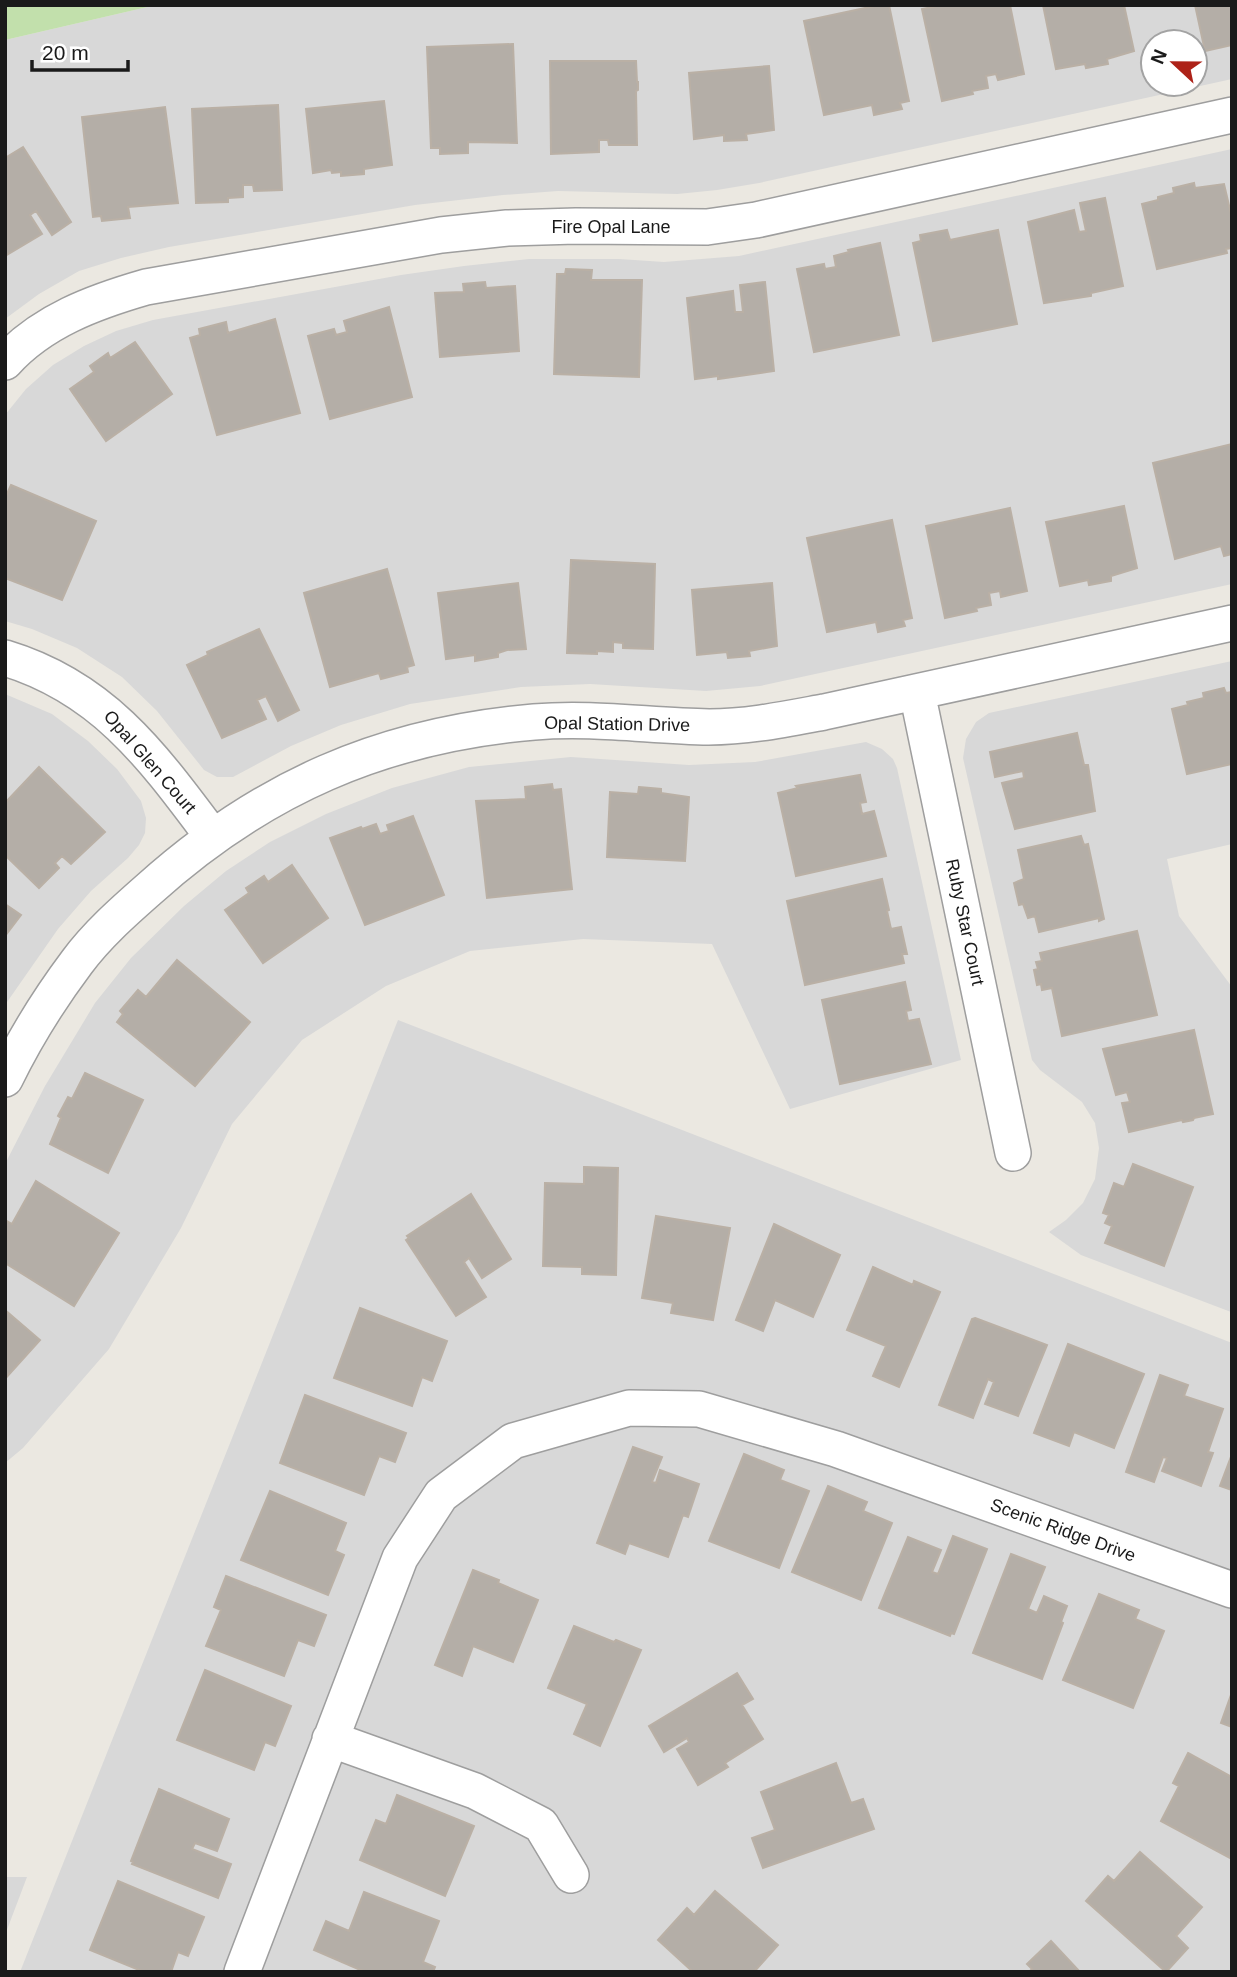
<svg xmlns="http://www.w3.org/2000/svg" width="1237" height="1977" viewBox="0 0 1237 1977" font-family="Helvetica,sans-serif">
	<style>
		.residential { fill: #d8d8d8; fill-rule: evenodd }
		.grass { fill: #c2e0ac }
		.building { fill: #b4aea7; stroke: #bab0a5; stroke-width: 2 }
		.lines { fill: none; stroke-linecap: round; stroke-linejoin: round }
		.minor-casing { stroke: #9e9e9e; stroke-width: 38 }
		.minor { stroke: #fff; stroke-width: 35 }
		.labels { text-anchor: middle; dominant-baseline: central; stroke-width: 5; stroke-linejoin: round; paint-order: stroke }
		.street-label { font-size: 18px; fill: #1a1a1a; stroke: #fff }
	</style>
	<rect width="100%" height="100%" fill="#ebe8e1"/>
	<path class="residential" d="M156 5H1232V79L759 183 717 190 677 194 558 191 503 195 415 205 169 247 121 258 79 271 39 294 5 319V40ZM1153 42H1195V84H1153Z
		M1232 149V584L760 686 706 691 590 684 521 687 410 704 341 725 291 746 233 777H217L204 770 157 711 122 677 77 648 32 629 5 621V415L26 389 53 365 84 346 116 331 153 320 401 275 464 266 529 259H619L664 262 739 256Z
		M1232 661V844L1167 859 1179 916 1232 987 1231 1312 1081 1255 1049 1232 1066 1220 1083 1203 1095 1179 1099 1148 1095 1123 1082 1102 1040 1070 1032 1060 963 758 966 739 976 722 989 713Z
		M5 694 52 714 88 741 117 769 141 801 146 818 145 833 139 845 128 858 91 891 58 929 5 1005Z
		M866 742 882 749 893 759 897 768 961 1060 790 1109 712 944 583 939 470 951 386 986 302 1040 232 1124 181 1228 109 1349 23 1448 5 1463V1164L45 1086 95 1003 131 958 184 906 226 871 270 842 326 814 392 788 469 767 571 757 689 765 755 762Z
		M398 1020 1232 1343V1972H20Z
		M5 1877H27L5 1935Z"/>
	<path class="grass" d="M5 5H156L5 40Z"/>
	<path class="building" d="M879 5H889L909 101 900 103 902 109 874 115 872 105 824 115 804 21Z
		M942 5H1010L1024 74 998 80 996 74 986 76 988 88 972 91 973 94 942 101 922 9Z
		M1043 5H1124L1134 51 1107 59 1108 64 1086 68 1085 64 1056 69Z
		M1195 5H1232V45L1205 51Z
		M513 44 517 143 468 142V153L440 154V148H431L427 47Z
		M550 61H636L637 82H638V90L636 91 637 145H609L608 140H599V152L551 154Z
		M769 66 774 130 746 134 747 140 724 141V135L694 139 689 73Z
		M384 101 392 165 364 169V174L341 176V172L332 173 331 170 313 173 306 109Z
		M278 105 282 190 254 191 253 185H243V197L228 198V202L196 203 192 109Z
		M165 107 178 203 128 207 130 218 102 221 101 216 93 217 82 117Z
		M23 147 71 222 52 235 36 211 30 215 42 234 5 256V158Z
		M1194 183 1195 188 1224 184 1232 218V248L1226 249 1227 253 1157 269 1142 204 1158 200V197L1174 193 1173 188Z
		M1105 198 1123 286 1091 293V296L1044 303 1028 222 1074 210 1079 232 1086 231 1080 203Z
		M947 230 950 240 998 230 1017 324 933 341 913 243 921 241 920 235Z
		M880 243 899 335 814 352 797 269 824 264 825 269 836 267 834 256 849 252 848 250Z
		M566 269 592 270 591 280H642L639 377 554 374 557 274H565Z
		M485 282 486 288 515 286 519 351 440 357 435 293 464 292 463 284Z
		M765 282 774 371 718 379V376L695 379 687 298 733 291 735 312H743L740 285Z
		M389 307 412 397 330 419 308 336 334 329 336 335 347 332 344 321Z
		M275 319 300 413 217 435 190 338 200 335 199 329 226 322 228 333Z
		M135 342 172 394 106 441 70 389 94 372 90 366 108 353 110 358Z
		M1232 444V554L1224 556 1221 546 1175 559 1153 463Z
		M11 485 96 521 62 600 5 578V498Z
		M1124 506 1137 568 1111 576V581L1089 585 1088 580 1060 586 1046 522Z
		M1010 508 1027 591 1001 597 1000 591 989 593 991 605 976 608 977 611 945 618 926 526Z
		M892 520 912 618 903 620 905 626 878 632 876 622 827 632 807 538Z
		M571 560 655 564 653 649 623 648V643L613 642V652L597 651V654L567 653Z
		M387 569 414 665 407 667 408 672 381 679 379 673 330 687 304 593Z
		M518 583 526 649 507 650 498 653V657L475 661V655L446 659 438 593Z
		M772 583 777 646 749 651 750 656 728 658 727 652 697 655 692 590Z
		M259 629 299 710 278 721 266 696 257 700 266 719 222 738 187 665 208 655 207 652Z
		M1224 688 1226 693 1232 692V764L1187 774 1172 709 1188 705 1187 702 1204 698 1203 693Z
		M1077 733 1084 765H1088L1095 811 1015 829 1002 783 1024 778 1023 771 995 777 990 752Z
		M39 767 105 832 71 864 62 856 55 863 59 868 39 888 5 855V803Z
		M860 775 866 802 860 803 862 814 874 811 886 856 796 876 778 793 798 788 796 786Z
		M552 784 553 790 561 789 572 889 487 898 476 801 526 799 525 787Z
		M639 787 661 789V793L689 797 685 861 607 857 610 792 638 794Z
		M413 816 444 895 365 925 330 838 361 827 362 829 376 824 380 834 389 831 387 825Z
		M1081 836 1084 845 1088 844 1104 919 1099 921V918L1039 932 1035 916 1028 918 1023 904 1019 905 1014 883 1024 879 1018 850Z
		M292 865 328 918 263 963 225 910 249 893 246 888 264 876 268 882Z
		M882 879 889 910 887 911 891 929 901 927 907 954H902L904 963 805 985 787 901Z
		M5 904 21 915 5 936Z
		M1137 931 1157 1015 1062 1036 1052 988 1042 990 1041 984 1037 985 1034 970 1038 969 1036 962 1042 961 1040 953Z
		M177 960 250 1022 195 1086 117 1022 123 1014 120 1011 138 990 146 997Z
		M905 982 911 1010 906 1011 908 1021 919 1019 931 1064 840 1084 822 1000Z
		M1194 1030 1213 1114 1194 1118 1193 1120 1183 1122 1182 1120 1129 1132 1122 1103 1130 1102 1127 1092 1116 1095 1103 1049Z
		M85 1073 143 1100 108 1173 50 1144 61 1118 58 1116 68 1097 72 1099Z
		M1133 1164 1193 1187 1164 1266 1105 1243 1112 1226 1105 1223 1109 1215 1103 1213 1114 1183 1124 1187Z
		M584 1167 618 1168 616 1275 582 1274V1267L543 1266 545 1183 584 1184Z
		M36 1181 119 1233 74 1306 5 1263V1220L12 1224Z
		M471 1194 511 1259 482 1278 469 1258 464 1262 486 1297 456 1316 406 1240 409 1238 407 1236Z
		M656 1216 730 1228 713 1320 671 1313 673 1303 642 1298Z
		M774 1224 840 1255 813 1317 775 1300 763 1331 736 1320Z
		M873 1267 913 1285 914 1281 940 1292 899 1387 873 1376 886 1346 847 1330Z
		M360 1308 447 1341 432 1381 422 1377 412 1406 334 1378Z
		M5 1310 40 1340 5 1379Z
		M975 1318 1047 1345 1018 1416 985 1404 994 1382 988 1379 973 1418 939 1405 972 1319Z
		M1068 1344 1144 1374 1114 1448 1074 1432 1069 1446 1034 1433Z
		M1160 1375 1188 1385 1184 1396 1223 1409 1208 1452 1213 1453 1201 1486 1162 1471 1167 1458 1163 1457 1154 1482 1126 1472Z
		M305 1395 406 1433 395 1462 379 1456 364 1495 280 1463Z
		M633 1447 662 1457 652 1482 656 1483 660 1470 699 1484 688 1517 683 1515 668 1557 629 1543 625 1554 597 1543Z
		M744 1454 784 1470 780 1480 809 1491 779 1568 709 1541Z
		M1232 1454V1490L1220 1486Z
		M828 1486 867 1502 863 1511 892 1523 861 1600 792 1572Z
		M270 1491 346 1523 335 1551 344 1555 328 1595 241 1560Z
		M953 1536 987 1549 954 1634 951 1633 950 1636 879 1608 908 1537 941 1550 932 1572 938 1574Z
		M1011 1554 1045 1567 1028 1609 1037 1613 1044 1596 1067 1606 1061 1622 1063 1623 1042 1679 973 1653Z
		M473 1570 499 1580 498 1583 538 1600 513 1662 473 1646 462 1676 435 1665Z
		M226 1576 326 1615 314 1646 298 1640 284 1676 206 1646 221 1610 214 1607Z
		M1099 1594 1139 1610 1135 1619 1164 1631 1133 1708 1063 1680Z
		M574 1626 614 1642 616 1640 641 1650 600 1746 574 1734 587 1704 548 1688Z
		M205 1670 291 1706 275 1746 265 1742 254 1770 177 1740Z
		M737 1673 753 1699 742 1705 763 1739 725 1763 728 1767 698 1785 677 1749 689 1742 687 1738 664 1752 649 1726Z
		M1232 1692V1727L1221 1723Z
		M1188 1753 1232 1777V1859L1161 1821 1179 1786 1173 1783Z
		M836 1763 851 1803 863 1799 874 1829 763 1868 752 1838 775 1830 761 1792Z
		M159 1789 229 1819 217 1851 195 1843 192 1849 231 1864 218 1898 132 1864 133 1862 131 1861Z
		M397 1795 474 1826 445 1896 360 1860 376 1820 386 1824Z
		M1140 1852 1202 1907 1176 1936 1188 1948 1166 1972 1086 1901 1108 1876 1114 1881Z
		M118 1881 204 1917 188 1956 178 1952 171 1972H144L90 1950Z
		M715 1891 778 1945 754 1972H693L658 1940 687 1908 694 1915Z
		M364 1892 439 1921 423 1962 435 1967 433 1972H365L314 1950 326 1921 349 1931Z
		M1051 1941 1080 1972H1029L1032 1969 1027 1964Z"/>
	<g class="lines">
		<g class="minor-casing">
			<path id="minor" d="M5 362C42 321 94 302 146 287L441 235 507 228 576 226 707 227 756 220 1232 115
				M5 658C104 688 153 757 213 837
				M917 692 1013 1153
				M5 1079C25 1038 50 998 77 962 97 935 123 912 148 890 261 788 382 735 534 722 593 717 650 726 709 727 748 727 786 719 824 712L1232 623
				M330 1739 475 1791 541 1825 571 1875
				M242 1972 400 1558 441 1495 513 1441 629 1408 699 1409 836 1449 1232 1590"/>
		</g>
		<use href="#minor" class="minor"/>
	</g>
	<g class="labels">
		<g class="street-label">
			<text x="611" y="227">Fire Opal Lane</text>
			<text transform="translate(617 724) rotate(1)">Opal Station Drive</text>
			<text transform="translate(150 762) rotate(49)">Opal Glen Court</text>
			<text transform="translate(965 922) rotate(78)">Ruby Star Court</text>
			<text transform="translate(1063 1530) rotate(20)">Scenic Ridge Drive</text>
		</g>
	</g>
	<rect width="1237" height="1977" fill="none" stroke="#1a1a1a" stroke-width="14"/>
	<g transform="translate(1174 63) rotate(292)"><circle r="33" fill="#ffffff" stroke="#a3a3a3" stroke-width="2"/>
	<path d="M0-5L12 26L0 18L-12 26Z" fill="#ad2218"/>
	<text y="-10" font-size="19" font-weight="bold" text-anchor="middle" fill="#1a1a1a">N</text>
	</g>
	<path d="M32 60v10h96v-10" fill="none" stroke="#1a1a1a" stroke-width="3.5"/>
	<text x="42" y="60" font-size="21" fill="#1a1a1a" stroke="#ffffff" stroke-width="5" paint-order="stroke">20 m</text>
</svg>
